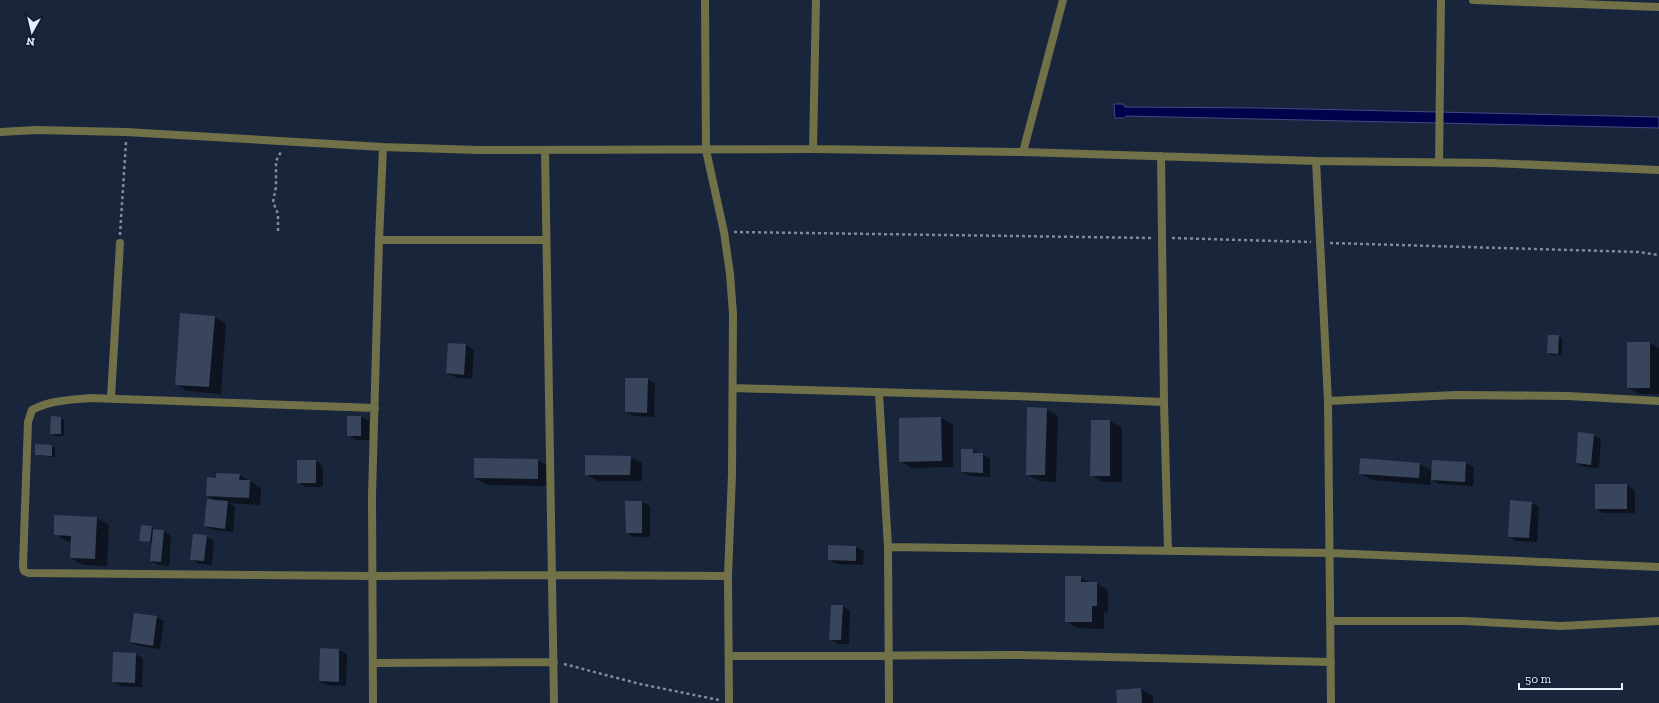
<svg xmlns="http://www.w3.org/2000/svg" width="1659" height="703" viewBox="0 0 1659 703" font-family="'Zilla Slab',serif">
	<style>
		.water { fill: #00034c; stroke: #454a81 }
		.shadow { fill: #0007 }
		.building { fill: #38455d }
		.lines { fill: none; stroke-linecap: round; stroke-linejoin: round }
		.path { stroke: #828b9e; stroke-width: 2.5; stroke-dasharray: 3 3; stroke-linecap: butt }
		.minor { stroke: #717149; stroke-width: 8 }
	</style>
	<rect width="100%" height="100%" fill="#19253b"/>
	<path class="water" d="M1114 104H1123L1125 107 1260 108 1659 117V128L1126 116 1124 118H1115Z"/>
	<path class="shadow" d="M215 317 226 324 221 394 187 391 176 384Z
		M1559 336 1562 338V355H1552L1548 353Z
		M1650 343 1659 348V394H1639L1628 388Z
		M449 344 466 345 474 350 472 379 455 377 447 373Z
		M647 379 655 383 654 417 633 416 626 412Z
		M1046 409 1058 416 1056 482 1039 481 1027 474Z
		M361 417 369 421V440H356L348 435Z
		M61 418 64 420V436H55L51 434Z
		M941 418 953 425V467L912 468 900 461Z
		M1092 421H1110L1122 428V482H1103L1091 475Z
		M1593 435 1601 439 1599 468 1584 467 1577 463Z
		M52 446 55 448V457L40 456 36 454Z
		M972 450 990 458V477L970 476 962 472Z
		M630 457 642 463V481H598L586 474Z
		M538 460 549 467V486L487 485 475 478Z
		M316 461 323 466V487H306L298 482Z
		M1466 463 1474 467 1473 486 1439 484 1431 479 1430 485 1372 480 1360 473 1420 464 1432 471Z
		M240 475 261 488 260 505 229 503 235 507 233 532 213 530 205 526 216 501 207 496 217 479Z
		M1596 485H1627L1635 490V513H1603L1596 509Z
		M642 502 650 506V537H634L627 533Z
		M1531 503 1539 507 1537 542 1516 541 1509 536Z
		M97 518 109 525 107 566 83 565 71 558V542L66 541 55 534Z
		M151 527 155 529V530L164 531 171 536 169 566 159 565 151 561 153 543 141 540Z
		M206 536 214 541 212 565 199 564 191 559Z
		M856 547 864 551 863 565 837 564 829 560Z
		M1080 577 1091 583H1096L1108 590V612L1104 613V629L1077 628 1066 621Z
		M842 606 850 611 849 644H838L830 639Z
		M156 617 164 621 160 649 139 646 131 642Z
		M321 650H339L347 654 346 686 327 685 320 681Z
		M135 654 143 658 142 687 120 686 113 681Z
		M1141 689 1153 696V703H1118Z"/>
	<path class="building" d="M180 313 215 316 209 387 175 385Z
		M1548 335H1559L1558 354 1547 353Z
		M1627 342H1650V388H1627Z
		M448 343 466 344 464 375 446 373Z
		M625 378H648L647 413 625 412Z
		M1027 407 1047 408 1045 475H1026Z
		M51 416 61 417V434H50Z
		M347 416H361V436H347Z
		M941 417 942 461 899 462V418Z
		M1091 420H1110V476H1090Z
		M1578 432 1594 434 1591 465 1576 463Z
		M35 444 52 445V456L35 455Z
		M961 449H973V453H983V473L961 472Z
		M585 455 631 456 630 475H585Z
		M474 458 538 459V479L474 478Z
		M1360 458 1420 463 1419 478 1359 474Z
		M297 460H316V483H297Z
		M1432 460 1466 462 1465 482 1431 480Z
		M216 473 240 474 239 480H250L249 498 206 496 207 477 216 478Z
		M1595 484H1627V509H1595Z
		M207 499 228 501 225 529 204 526Z
		M1510 500 1532 502 1529 538 1508 537Z
		M625 501H642V533H626Z
		M54 515 97 517 95 559 70 558 71 536 54 535Z
		M141 525 152 526 150 542 139 541Z
		M153 529 164 530 161 562 150 561Z
		M193 534 207 535 204 561 190 560Z
		M828 545 856 546V561L828 560Z
		M1065 576H1081V582H1097V606H1092V622H1065Z
		M831 605H843L841 640H829Z
		M134 613 157 616 153 646 130 642Z
		M320 648 339 649V682L319 681Z
		M113 652 136 653 135 683 112 682Z
		M1141 688 1142 703H1117L1116 690Z"/>
	<g class="lines">
		<path class="path" d="M278 231V214L273 202 276 187V161L282 150
			M734 232 1153 238
			M120 235 126 142
			M1172 238 1311 242
			M1330 243 1638 252 1659 255
			M564 664 640 684 719 700"/>
		<path class="minor" d="M705 0 706 150 724 232 730 274 733 314 732 474 728 576 729 703
			M1473 0 1659 7
			M0 132 36 130 126 132 383 147 479 150 813 149 1023 152 1316 161 1491 163 1659 170
			M813 149 816 0
			M545 151 554 703
			M1023 152 1063 0
			M1161 156 1164 402 1168 551
			M1316 161 1328 401 1331 703
			M1439 162 1441 0
			M379 240H546
			M733 388 1015 396 1164 402
			M879 393 888 547 889 703
			M111 398 120 243
			M1328 401 1456 395 1568 396 1659 401
			M375 408 90 398C70 400 50 400 32 410L28 422 23 566 24 571 29 573 373 576 552 575 728 576
			M888 547 1330 553 1659 567
			M1331 621H1464L1561 626 1659 621
			M729 656 1020 655 1331 662
			M373 663 554 662
			M373 703 372 496 379 240 383 147"/>
	</g>
	<g transform="translate(32 32) rotate(188)" stroke="#101b31" stroke-width="3" paint-order="stroke">
	<path d="M0-3L7 15L0 10L-7 15Z" fill="#e7effe"/>
	<text y="-6" font-size="11" font-weight="bold" text-anchor="middle" fill="#e7effe">N</text>
	</g>
	<path d="M1519 683v6h103v-6" fill="none" stroke="#e7effe" stroke-width="2"/>
	<text x="1525" y="683" font-size="12" fill="#e7effe" stroke="#101b31" stroke-width="3" paint-order="stroke">50 m</text>
</svg>
